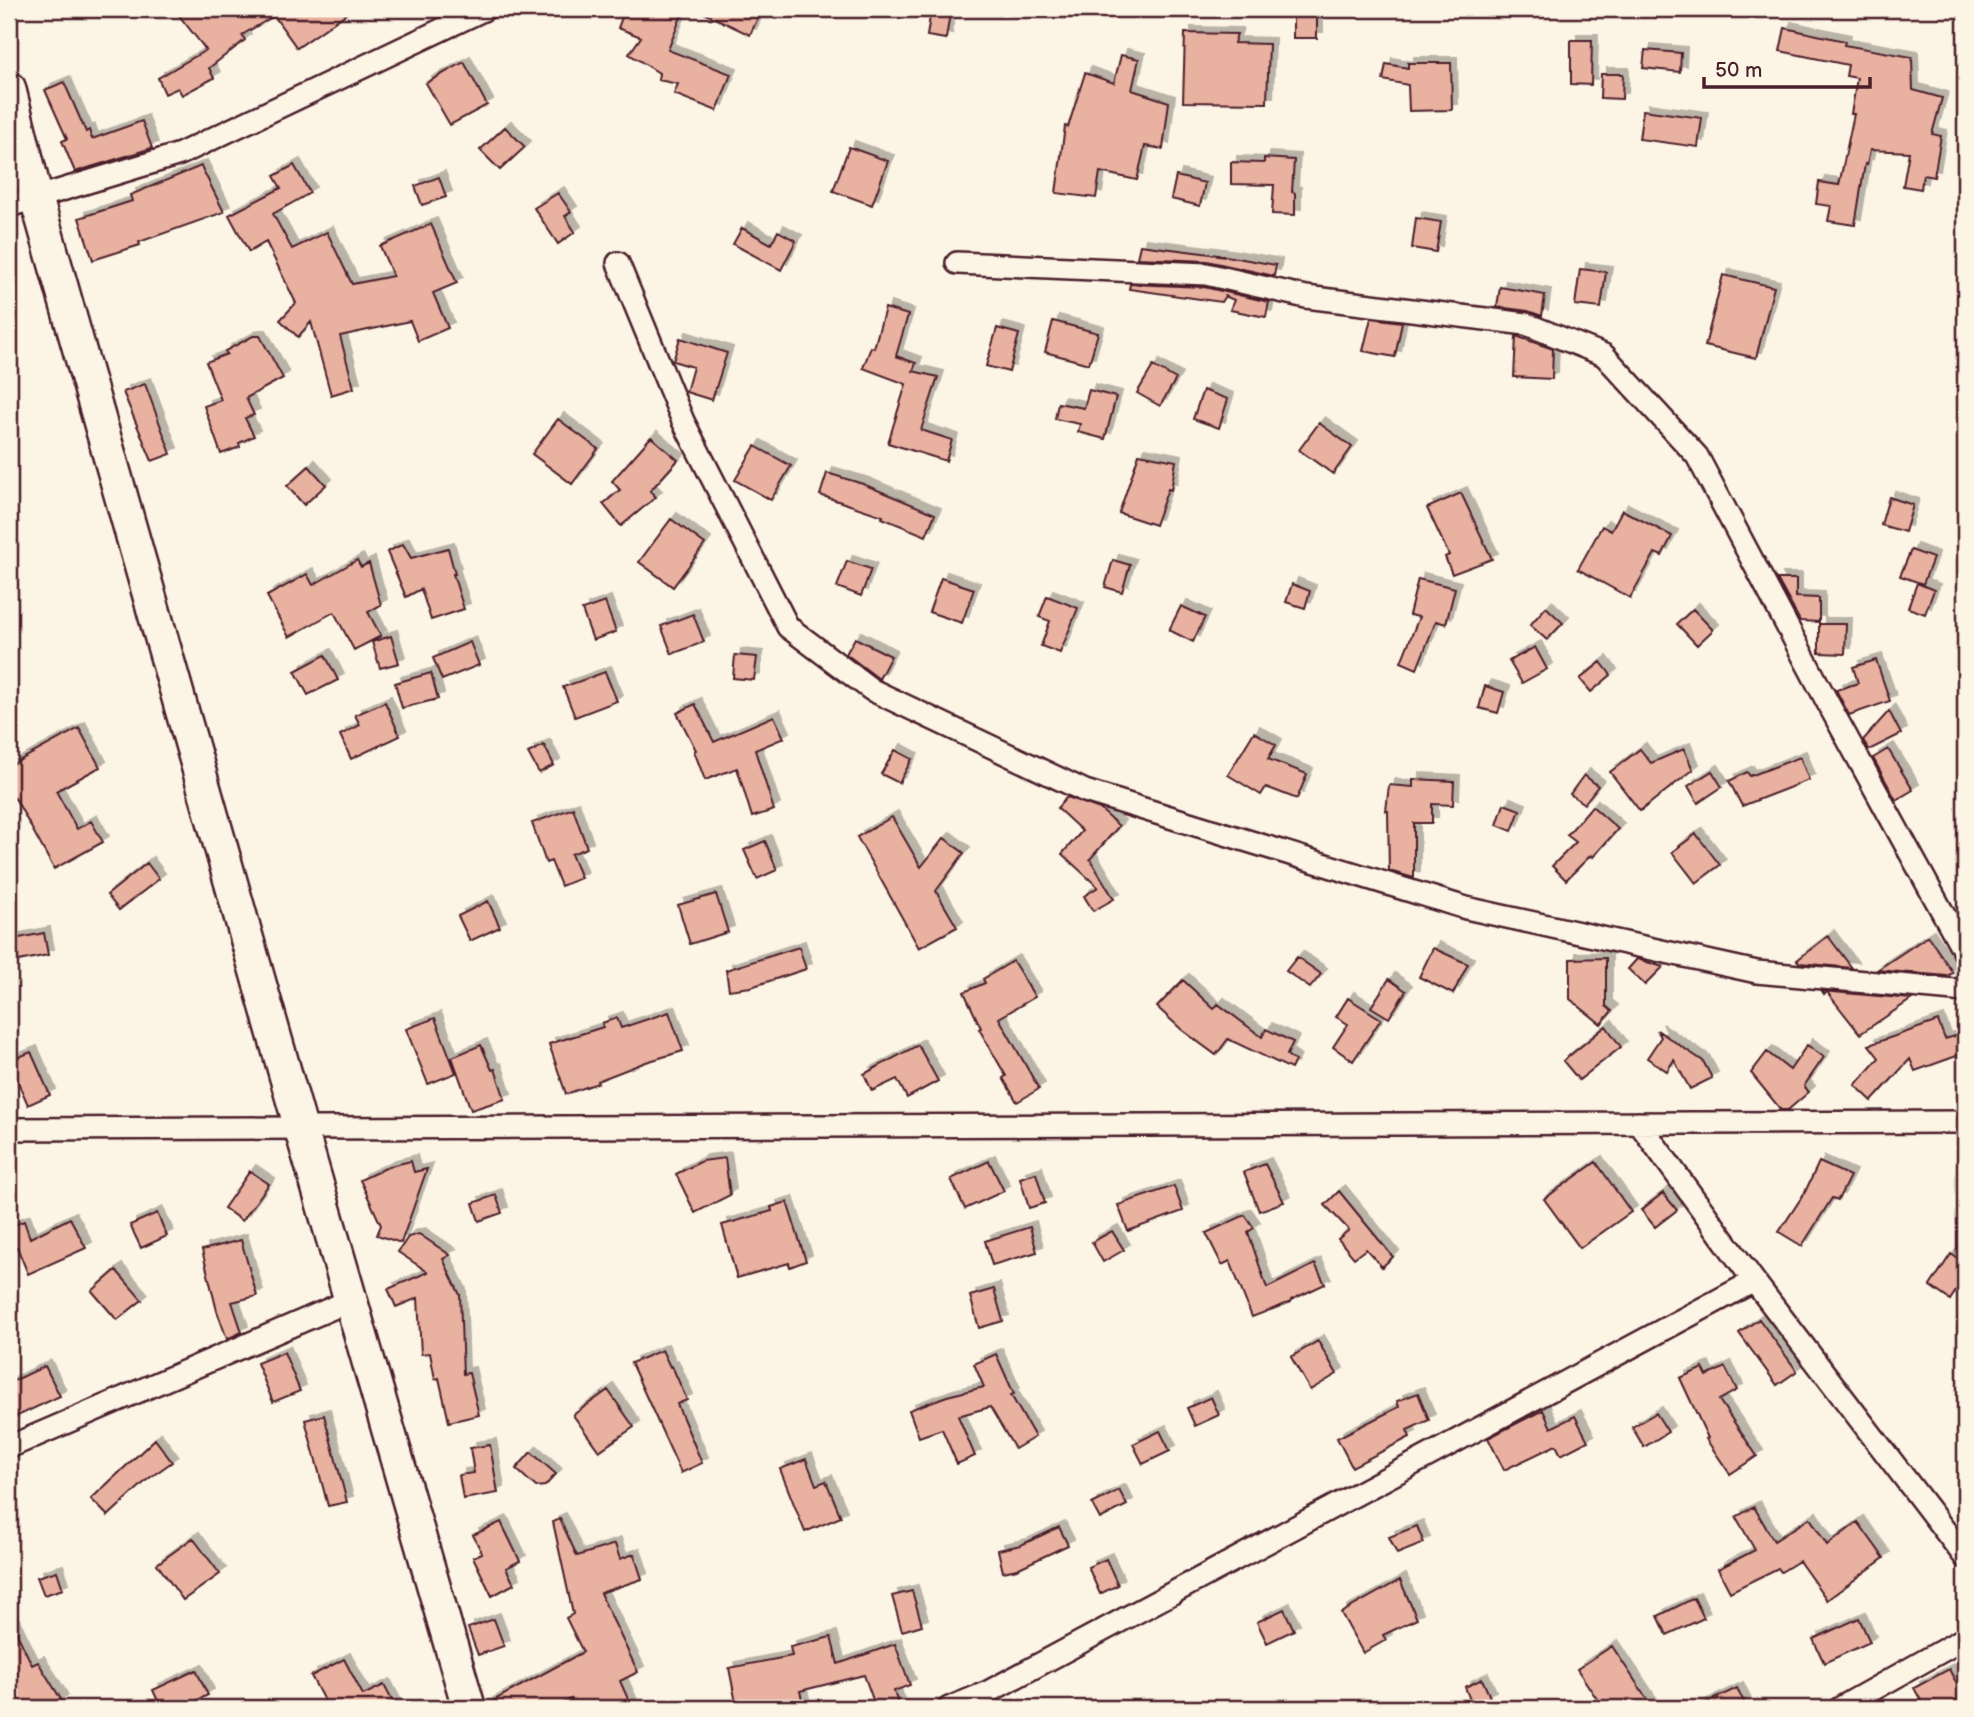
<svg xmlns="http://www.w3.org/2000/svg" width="1974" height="1717" viewBox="0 0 1974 1717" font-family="'Balsamiq Sans',sans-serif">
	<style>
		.building { fill: #e9b1a0; stroke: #4a1f2b; stroke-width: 2; filter: url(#shadow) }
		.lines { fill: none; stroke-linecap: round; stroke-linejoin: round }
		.street-casing { stroke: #4a1f2b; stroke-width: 26 }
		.secondary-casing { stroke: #4a1f2b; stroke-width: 37 }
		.street { stroke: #fcf5e5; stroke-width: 21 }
		.secondary { stroke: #fcf5e5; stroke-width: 32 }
	</style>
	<defs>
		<filter id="shadow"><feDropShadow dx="6" dy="-6" stdDeviation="0" flood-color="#0004"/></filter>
	</defs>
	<rect width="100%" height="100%" fill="#fcf5e5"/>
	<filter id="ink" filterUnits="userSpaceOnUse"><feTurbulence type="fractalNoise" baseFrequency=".0143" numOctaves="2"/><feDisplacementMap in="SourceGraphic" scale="14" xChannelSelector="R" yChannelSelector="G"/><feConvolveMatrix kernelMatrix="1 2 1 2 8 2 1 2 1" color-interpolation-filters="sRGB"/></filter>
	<g filter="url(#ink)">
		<path class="building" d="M174 9H353L297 48 274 16 242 35 245 40 209 68 214 78 182 95 178 88 165 94 158 78 206 50Z
			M625 9H684L668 50 731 74 717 111 674 94 678 84 658 80 659 73 629 54 641 37 618 28Z
			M696 9H762L750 35Z
			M931 10 950 13 946 39 927 36Z
			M1293 10H1317V38H1293Z
			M1785 28 1845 41 1844 45 1912 57 1913 90 1942 98 1932 134 1941 136 1934 177 1923 175 1921 189 1903 186 1909 152 1870 150 1867 165 1865 164 1855 225 1828 221 1831 206 1816 204 1819 182 1839 185 1854 114H1851L1857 78 1846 76 1848 65 1780 51Z
			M1185 33 1237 34 1234 43 1269 44 1267 103 1183 102Z
			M1571 40H1592L1591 85 1571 84Z
			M1645 50 1681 53 1680 72 1643 68Z
			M1121 55 1139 59 1132 90 1169 102 1163 149 1145 146 1137 180 1100 172 1096 198 1056 193 1065 126 1068 127 1085 73 1114 83Z
			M464 62 487 105 450 125 426 83Z
			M1408 63H1451L1452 110 1409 111 1408 85 1383 80 1386 64 1408 68Z
			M1601 74H1623L1622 99 1600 98Z
			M64 82 86 132 89 130 92 139 142 121 152 148 75 172 62 141 67 139 45 90Z
			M1643 110 1702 118 1698 147 1639 139Z
			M505 127 525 147 500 170 480 150Z
			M849 147 888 161 872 205 833 191Z
			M1264 158 1294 160 1292 192 1295 193V215L1272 214 1274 185 1231 184V162L1264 163Z
			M294 165 310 193 273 214 292 249 327 232 352 284 393 276 380 246 431 224 457 283 433 293 448 328 418 341 410 321 340 336 354 388 331 395 311 322 298 337 280 320 296 303 266 242 249 252 229 215 281 188 274 176Z
			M201 166 224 212 139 242 140 245 93 260 79 218 132 201 130 195Z
			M1176 176 1205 183 1200 206 1171 199Z
			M439 177 446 197 422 205 415 186Z
			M558 193 571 212 565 216 575 232 558 244 534 208Z
			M1416 218 1441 222 1436 252 1412 248Z
			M742 228 771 244 778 231 796 241 781 270 733 244Z
			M1140 245 1226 256 1276 265 1274 276 1207 261 1137 258Z
			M1580 269 1606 272 1601 308 1575 305Z
			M1723 275 1774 287 1756 358 1705 346Z
			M1130 284 1204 287 1269 302 1266 317 1230 310 1234 300 1225 296 1221 302 1129 289Z
			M1500 287 1545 295 1542 316 1528 311 1497 307Z
			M885 308 908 315 896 356 916 363 913 371 938 377 921 430 952 440 946 461 888 443 906 384 863 368 871 347 874 348Z
			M1371 318 1402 322 1395 357 1363 351Z
			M1053 321 1098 333 1089 364 1045 352Z
			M997 328 1019 334 1009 372 986 366Z
			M253 336H260L283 378 246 398 254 415 245 418 254 436 239 443 240 447 221 454 204 406 221 400 206 362 227 354 225 351Z
			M1516 336 1553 349 1552 379 1514 377Z
			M680 338 727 353 712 400 686 392 693 367 673 361Z
			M1153 366 1176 379 1160 406 1137 393Z
			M145 384 171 454 152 461 123 392Z
			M1089 390 1116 397 1105 439 1078 432 1080 424 1055 419 1058 403 1084 408Z
			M1203 390 1228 399 1219 428 1193 419Z
			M558 419 598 449 572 484 532 454Z
			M1319 423 1352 447 1333 474 1299 450Z
			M651 437 678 460 650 491 656 497 621 526 603 504 620 490 612 481Z
			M755 446 791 466 771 500 735 480Z
			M1139 454 1176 461 1171 490 1168 489 1155 525 1119 513Z
			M309 466 326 485 304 505 287 486Z
			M827 473 863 484 935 514 926 536 882 518 883 516 820 495Z
			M1461 493 1492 559 1452 574 1445 557 1449 555 1427 508Z
			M1889 497 1913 505 1905 532 1881 525Z
			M1622 510 1672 536 1662 556 1655 553 1630 598 1578 569 1602 526 1611 531Z
			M671 519 705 544 673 587 639 562Z
			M403 544 411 558 448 548 455 574H453L464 609 431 620 421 589 406 597 387 552Z
			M1911 550 1933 558 1923 584 1900 576Z
			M357 560 361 567 369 563 381 605 368 612 381 636 354 650 334 612 289 637 267 596 307 574 313 585Z
			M1113 560 1130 565 1122 592 1105 587Z
			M847 561 871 569 861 596 837 587Z
			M941 578 974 589 962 623 929 612Z
			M1418 579 1455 588 1446 624 1436 621 1417 669 1401 662 1419 617 1409 615Z
			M1777 579H1796V597L1819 598V622L1800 621Z
			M1917 583 1934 590 1925 614 1908 608Z
			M1292 584 1310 591 1305 608 1286 602Z
			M1047 596 1078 608 1060 653 1041 646 1050 621 1039 617Z
			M605 602 616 632 593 640 582 610Z
			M1181 606 1205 617 1193 642 1169 630Z
			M1546 607 1563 623 1547 640 1530 625Z
			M1693 609 1713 630 1697 645 1677 624Z
			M693 614 704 642 672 654 661 626Z
			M1819 624H1846L1845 654 1819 653Z
			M391 636 399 663 380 668 372 642Z
			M855 638 891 656 879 679 846 654Z
			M470 642 479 665 442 680 433 658Z
			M1535 647 1547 669 1522 683 1509 661Z
			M325 655 338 680 308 695 295 671Z
			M735 655 757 657 754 680 733 678Z
			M1876 660 1890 701 1849 715 1836 690 1858 683 1853 667Z
			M1601 662 1611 675 1591 692 1580 679Z
			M605 672 617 701 575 717 563 687Z
			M431 673 438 699 402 708 395 683Z
			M1485 686 1504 692 1498 713 1479 708Z
			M385 702 400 736 351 759 340 735 360 725 355 715Z
			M695 704 714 742 774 716 784 738 755 750 774 810 752 817 737 768 705 780 694 751 696 750 677 713Z
			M1889 711 1901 734 1869 750 1863 740Z
			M79 728 100 767 56 791 77 829 91 821 103 842 54 869 15 798 9 803V766Z
			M1254 732 1276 745 1268 759 1307 774 1297 799 1266 787 1261 795 1228 775Z
			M544 745 554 765 539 773 528 753Z
			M1640 749 1651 763 1684 749 1693 770 1640 811 1610 772Z
			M1888 749 1913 790 1896 800 1873 758Z
			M895 750 912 759 899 783 881 774Z
			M1800 757 1809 780 1742 806 1729 781 1747 772 1750 776Z
			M1712 771 1722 787 1698 803 1688 786Z
			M1584 775 1598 786 1584 804 1570 794Z
			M1413 779 1454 781 1453 805 1432 804V823H1414V878L1389 871 1388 811H1386L1389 785 1413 787Z
			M1067 797 1100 809 1119 826 1090 859 1114 899 1093 911 1084 896 1098 887 1062 854 1082 831 1057 808Z
			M1504 804 1520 810 1512 831 1497 825Z
			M1592 806 1618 829 1593 857 1591 855 1566 880 1552 866 1576 842 1567 835Z
			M573 808 587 848 571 854 581 878 561 886 551 861 546 863 532 823Z
			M892 817 921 867 944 838 964 853 936 891 957 927 919 948 857 837Z
			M1696 834 1720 865 1696 883 1672 852Z
			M765 841 777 870 757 879 744 850Z
			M147 863 159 879 119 910 107 895Z
			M716 894 728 932 690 944 678 905Z
			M488 901 500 927 470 941 458 916Z
			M44 933 48 955 9 963V940Z
			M1828 936 1852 968 1800 963 1797 960Z
			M1928 936 1953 973 1947 976 1877 970Z
			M799 947 806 969 751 987 729 990 726 970Z
			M1433 948 1468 964 1453 994 1419 977Z
			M1297 957 1321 974 1310 988 1286 971Z
			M1606 958V1006L1612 1011 1601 1024 1570 999V959Z
			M1637 959 1663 967 1645 985 1628 969Z
			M1013 961 1035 997 999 1018 1039 1089 1017 1102 1003 1078 1006 1076 979 1029 981 1028 964 992 985 983 983 979Z
			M1389 979 1406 991 1389 1018 1371 1007Z
			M1183 980 1214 1009 1218 1004 1262 1037 1266 1029 1293 1042 1287 1055 1295 1061 1291 1069 1228 1039 1216 1055 1182 1030 1157 1007Z
			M1822 991 1912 999 1860 1034 1827 992 1824 994Z
			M1348 998 1381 1019 1353 1061 1333 1047 1348 1024 1336 1017Z
			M669 1012 683 1051 646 1062 597 1081 598 1083 566 1094 549 1044 603 1027 602 1023 617 1018 621 1028Z
			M435 1018 456 1073 428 1084 406 1029Z
			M1938 1021 1945 1039 1965 1033V1053L1915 1071 1910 1059 1872 1101 1855 1085 1879 1058 1869 1045Z
			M1606 1026 1621 1047 1579 1080 1563 1061Z
			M1657 1030 1703 1061 1712 1078 1690 1089 1674 1060 1667 1071 1647 1058 1661 1037Z
			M481 1045 492 1070 495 1069 505 1099 471 1110 452 1057Z
			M918 1045 938 1081 907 1098 897 1079 872 1091 864 1074Z
			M1807 1045 1824 1057 1804 1086 1809 1092 1788 1110H1781L1751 1073 1767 1052 1790 1070Z
			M31 1052 50 1095 28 1105 9 1061Z
			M725 1158 730 1195 695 1213 676 1174 702 1161Z
			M411 1161 414 1172 427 1169 401 1243 377 1235 381 1225 360 1180 390 1166Z
			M989 1161 1004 1191 965 1209 951 1179Z
			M1596 1162 1631 1212 1580 1248 1544 1199Z
			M1819 1162 1850 1176 1838 1200 1832 1198 1802 1246 1779 1232 1805 1192Z
			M1265 1164 1284 1202 1259 1211 1244 1172Z
			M250 1171 269 1184 242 1221 224 1208Z
			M1036 1173 1045 1203 1029 1208 1020 1178Z
			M1174 1186 1183 1211 1128 1231 1118 1205Z
			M1339 1191 1393 1257 1382 1267 1366 1249 1354 1258 1338 1239 1349 1230 1325 1205Z
			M1663 1193 1677 1210 1655 1227 1641 1210Z
			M496 1195 502 1213 479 1221 473 1203Z
			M787 1202 806 1261 790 1267 789 1263 737 1278 722 1225 772 1211 771 1207Z
			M157 1213 167 1236 141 1248 130 1225Z
			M1245 1215 1254 1228 1248 1232 1267 1288 1315 1264 1325 1284 1291 1300V1302L1252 1317 1230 1261 1222 1265 1206 1233Z
			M70 1218 86 1248 28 1274 17 1247 9 1250V1227L24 1221 30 1238Z
			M1030 1227 1037 1252 992 1265 985 1241Z
			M1112 1231 1124 1250 1103 1262 1092 1242Z
			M419 1234 450 1255 443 1259 460 1295 463 1374 469 1373 479 1415 449 1422 439 1378 435 1379 430 1353 421 1354 418 1298 396 1307 388 1289 428 1272 398 1252 408 1237Z
			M241 1240 257 1296 232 1302 242 1332 227 1339 217 1311 202 1250Z
			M1951 1254 1965 1263V1277L1950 1300 1930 1286Z
			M116 1270 142 1300 117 1320 92 1291Z
			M994 1289 1003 1321 979 1328 970 1296Z
			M1759 1319 1797 1371 1777 1385 1739 1333Z
			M1318 1341 1337 1374 1310 1390 1291 1357Z
			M662 1350 670 1367 672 1366 687 1400 677 1404 702 1463 681 1473 631 1363Z
			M284 1352 300 1391 273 1402 257 1363Z
			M996 1354 1014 1394 1011 1395 1035 1437 1015 1449 990 1407 958 1416 975 1456 957 1464 942 1429 919 1437 909 1410 947 1396 984 1387 974 1364Z
			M45 1366 60 1396 9 1420V1383Z
			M1725 1367 1737 1390 1719 1400 1757 1456 1730 1474 1706 1439 1708 1438 1680 1378 1703 1368 1707 1376Z
			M608 1390 634 1427 599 1451 573 1415Z
			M1418 1393 1429 1420 1407 1430 1410 1437 1352 1467 1337 1438 1399 1407 1397 1401Z
			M1211 1397 1219 1415 1195 1426 1187 1408Z
			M1543 1410 1551 1428 1575 1416 1588 1441 1561 1455 1556 1445 1504 1470 1488 1438Z
			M1656 1413 1668 1432 1644 1447 1632 1427Z
			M324 1415 347 1502 328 1506 305 1420Z
			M1160 1431 1170 1451 1143 1464 1133 1444Z
			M155 1439 172 1462 148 1479 108 1516 91 1499Z
			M490 1445 498 1493 463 1499 459 1475 474 1473 470 1448Z
			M531 1452 556 1474 545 1486 536 1487 516 1469Z
			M806 1459 816 1485 826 1481 841 1517 805 1532 780 1469Z
			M1119 1490 1127 1505 1100 1519 1092 1504Z
			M1754 1507 1774 1541 1810 1518 1827 1545 1858 1522 1884 1558 1827 1600 1799 1561 1781 1572 1778 1568 1730 1592 1718 1569 1755 1550 1736 1517Z
			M560 1519 577 1556 615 1544 620 1559 634 1554 642 1579 600 1593 638 1672 620 1681 632 1708H575L571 1699 554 1708H487V1704L583 1652 566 1618 573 1614 553 1522Z
			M501 1522 520 1561 506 1568 514 1584 492 1596 473 1557 482 1553 473 1535Z
			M1417 1526 1424 1543 1397 1554 1389 1537Z
			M1059 1527 1068 1545 1017 1569 1003 1572 998 1550 1021 1545Z
			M193 1538 220 1574 183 1600 157 1564Z
			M1106 1559 1118 1585 1100 1594 1088 1567Z
			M57 1571 63 1589 44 1595 37 1577Z
			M1400 1580 1417 1619 1383 1635 1386 1640 1363 1653 1341 1613Z
			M912 1591 922 1625 902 1631 892 1596Z
			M1694 1598 1704 1618 1667 1635 1658 1616Z
			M1284 1609 1294 1630 1267 1643 1257 1622Z
			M9 1617 32 1665 38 1662 62 1701 50 1708H20L9 1688Z
			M1859 1618 1870 1642 1824 1663 1813 1639Z
			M494 1619 504 1646 478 1655 468 1628Z
			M831 1637 838 1664 895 1644 910 1685 894 1691 898 1704 886 1708H876L864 1675 800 1691 804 1708H737L729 1668 792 1656 790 1647Z
			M1612 1646 1653 1708H1603L1577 1669Z
			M344 1659 363 1695 384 1685 396 1708H328L311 1676Z
			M1949 1669 1964 1698 1945 1708H1925L1914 1688Z
			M196 1670 208 1695 181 1708H161L153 1690Z
			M1482 1679 1490 1697 1472 1705 1465 1687Z
			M1737 1688 1747 1708H1695Z"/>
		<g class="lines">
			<g class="street-casing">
				<path id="street" d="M9 206 180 154 485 9
					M618 263 683 421 788 627 872 690 1085 791 1466 908 1757 972 1965 991
					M957 263 1206 274 1306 297 1526 324 1604 355 1697 456 1830 707 1965 953
					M1639 1123 1754 1281 1965 1557
					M9 1129 1965 1122
					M9 1447 351 1300
					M949 1708 988 1692 1754 1281
					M1840 1708 1965 1638"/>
			</g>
			<g class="secondary-casing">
				<path id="secondary" d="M9 88 36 197 301 1129 469 1708"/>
			</g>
			<use href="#street" class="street"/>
			<use href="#secondary" class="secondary"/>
		</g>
	</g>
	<rect width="1974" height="1717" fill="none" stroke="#fcf5e5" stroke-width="35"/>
	<rect x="18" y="18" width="1939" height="1682" fill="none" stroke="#4a1f2b" stroke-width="2.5" filter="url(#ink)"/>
	<path d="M1704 77v10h166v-10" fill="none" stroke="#4a1f2b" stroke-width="3.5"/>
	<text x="1715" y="77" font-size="21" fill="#4a1f2b" stroke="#fcf5e5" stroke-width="5" paint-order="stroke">50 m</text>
</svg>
